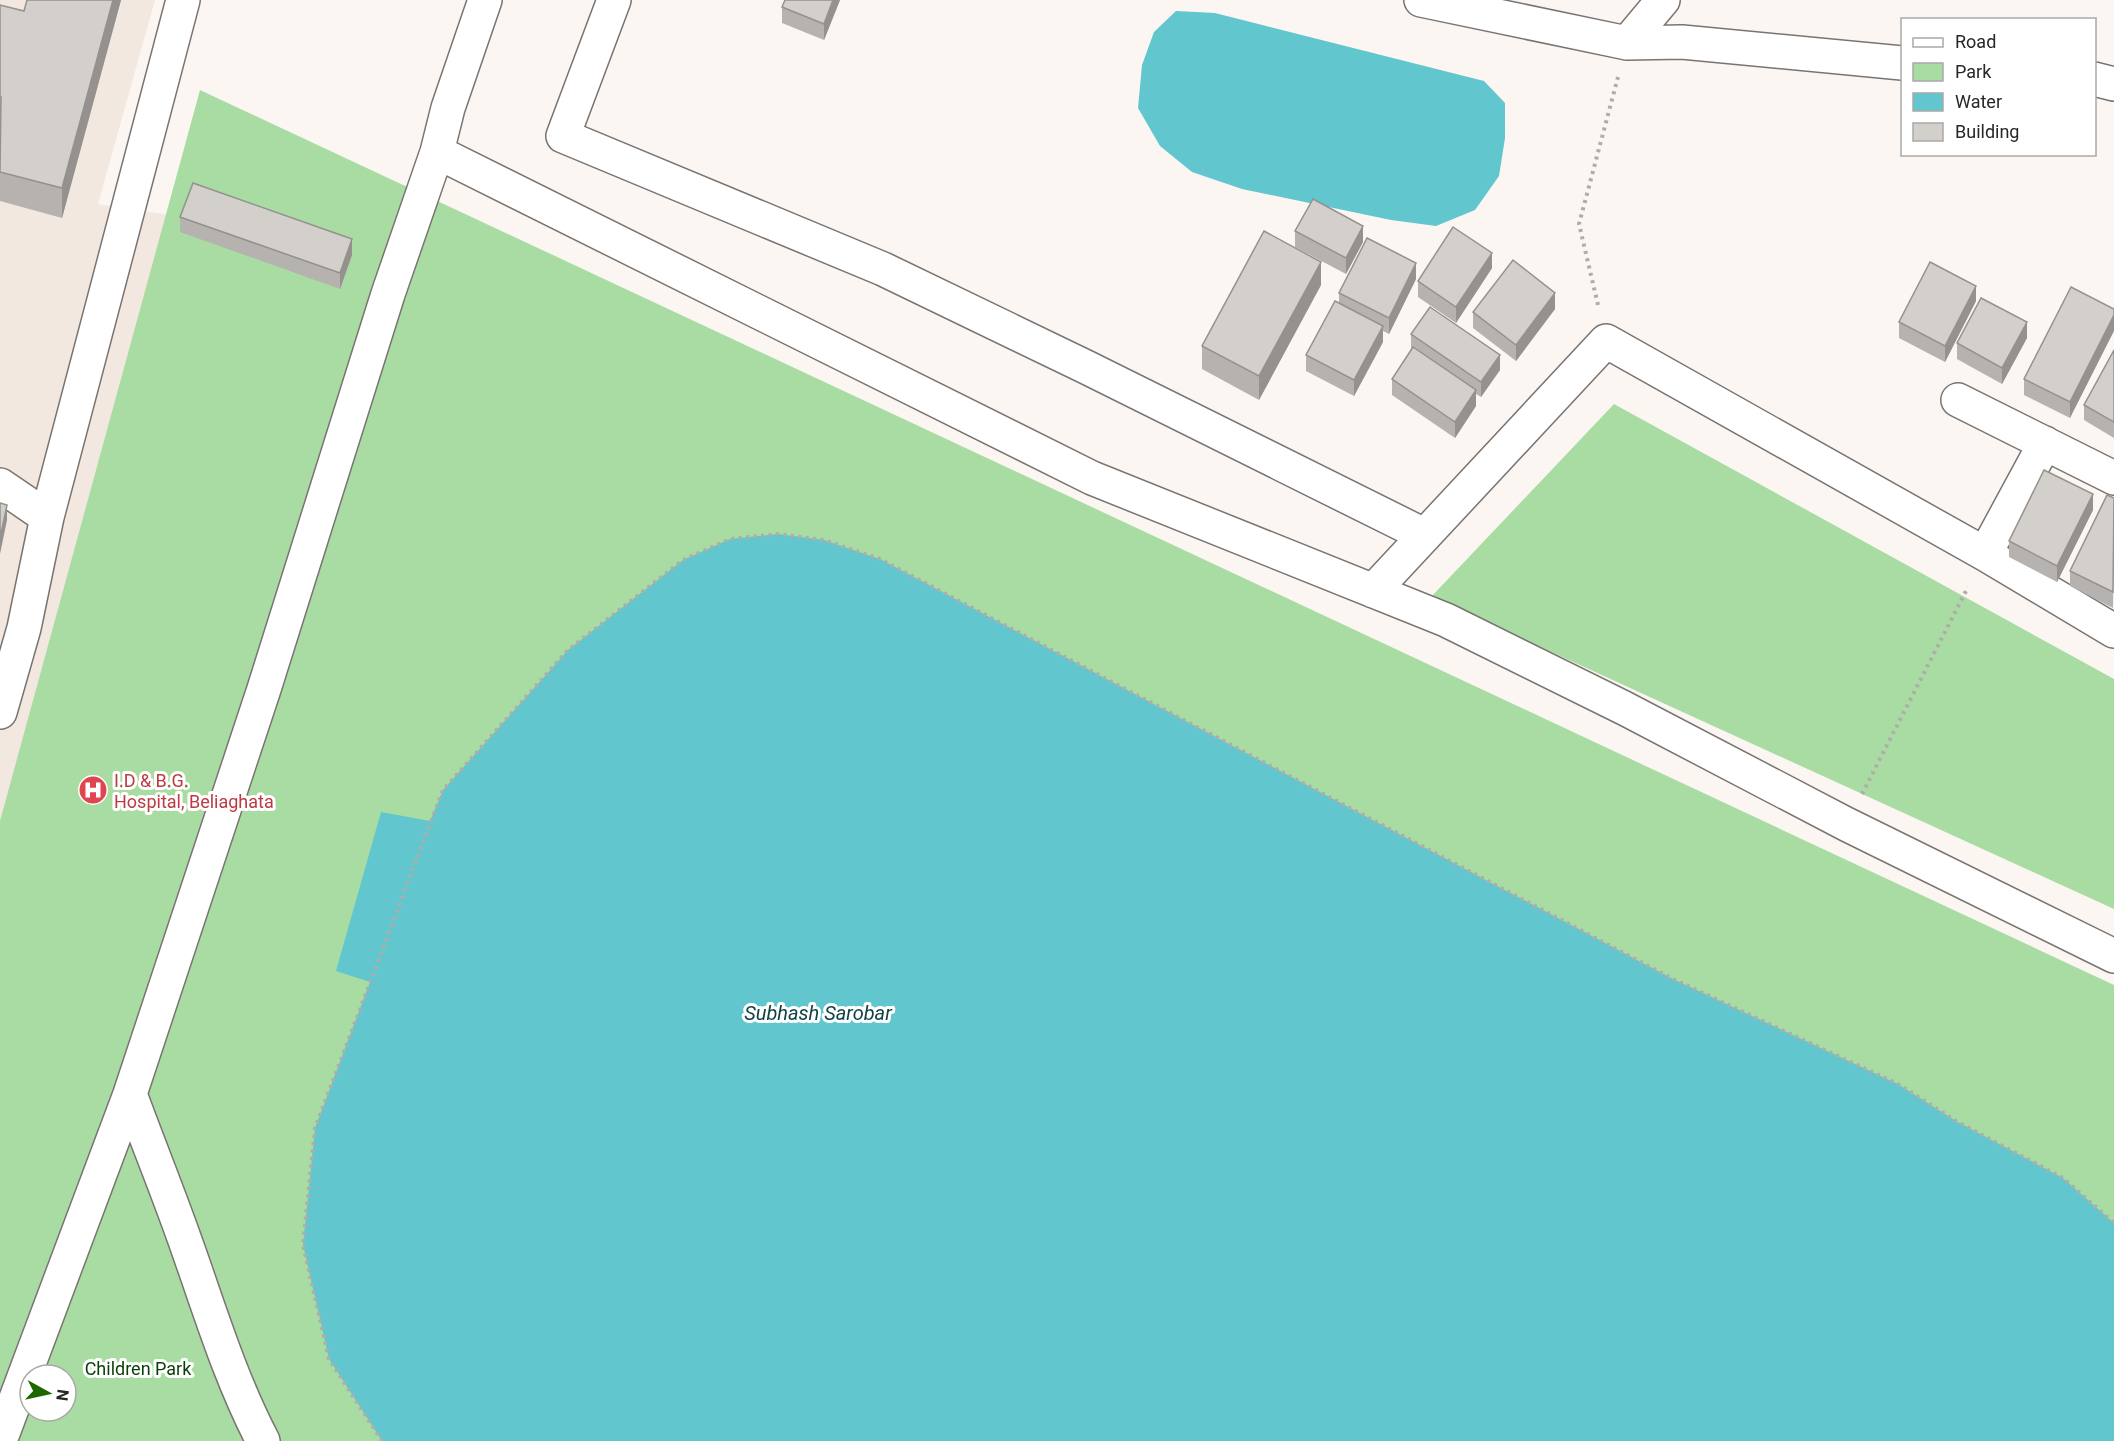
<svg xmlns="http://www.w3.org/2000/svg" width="2114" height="1441" viewBox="0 0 2114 1441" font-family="Roboto,sans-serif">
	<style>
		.built { fill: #f3e8df }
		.green { fill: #a9dca3; fill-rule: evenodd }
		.water { fill: #61c6ce }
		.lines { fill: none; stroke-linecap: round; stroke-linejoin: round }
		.minor-casing { stroke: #797471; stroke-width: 36 }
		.path { stroke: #b0aca9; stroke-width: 4; stroke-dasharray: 3 4.5; stroke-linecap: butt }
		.minor { stroke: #fff; stroke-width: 33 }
		.wall { fill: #b5b2af }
		.shaded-wall { fill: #94918e }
		.building { fill: #d3cfcb; stroke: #94918e; stroke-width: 1.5 }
		.labels { text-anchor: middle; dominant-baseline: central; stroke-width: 6; stroke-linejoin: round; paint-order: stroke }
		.health-label { font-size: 18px; fill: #be3a42; stroke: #fff; text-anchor: start }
		.park-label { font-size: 18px; fill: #083e05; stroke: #fff }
		.water-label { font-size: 20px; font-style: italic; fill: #124245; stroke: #fff }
	</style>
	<rect width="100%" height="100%" fill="#fbf6f2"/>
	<path class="built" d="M0 0H155L98 204 373 246 0 1333Z"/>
	<path class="green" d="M200 90 2114 985V1441H0V821ZM30 1375H66V1411H30Z
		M1614 404 2114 679V909L1431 597Z"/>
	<path class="water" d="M1176 11 1215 13 1484 81 1505 103V138L1499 176 1475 210 1436 226 1391 220 1242 189 1192 172 1160 146 1138 108 1142 65 1154 32Z
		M778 534 824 540 880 559 1673 979 1898 1084 1956 1121 2063 1178 2114 1223V1441H382L329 1359 303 1245 315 1128 370 982 336 971 381 812 430 821 443 790 568 650 683 560 730 539Z"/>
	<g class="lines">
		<g class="minor-casing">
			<path id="minor" d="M614 0 563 136 883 269 1086 367 1424 535
				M1421 0 1627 43 1682 42 1902 63
				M1627 43 1663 0
				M2094 79 2114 84
				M437 152 1092 478 1446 620 1624 708 1846 824 2114 956
				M1958 400 2114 478
				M0 485 47 517
				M1985 554 2114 631
				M1373 591 1606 341 1985 554 2045 443
				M0 712 24 628 47 517 183 0
				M130 1094C149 1146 170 1197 188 1249 211 1314 231 1380 263 1441
				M0 1441 130 1094 264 689 388 294 437 152 448 108 485 0"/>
		</g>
		<path class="path" d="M1598 305 1579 224 1618 77
			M1862 794 1968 587
			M382 1441 329 1359 303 1245 315 1128 443 790 568 650 683 560 730 539 778 534 824 540 880 559 1673 979 1898 1084 1956 1121 2063 1178 2114 1223"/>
		<use href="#minor" class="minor"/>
	</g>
	<path class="wall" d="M121 0 62 218 0 201V5L24 11Z
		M840 0 824 40 782 23V7Z
		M180 217 352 255 340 289 180 232Z
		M1295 231 1363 242 1346 274 1295 247Z
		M1492 268 1456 323 1418 297V281Z
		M1416 279 1389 334 1383 331V342L1354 396 1306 371V355L1339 303V293Z
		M1321 285 1259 400 1202 369V346Z
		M1976 301 1945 362 1899 338V322Z
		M1555 309 1516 361 1473 328V312Z
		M2114 309 2070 418 2024 395V379Z
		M1411 334 1500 370 1481 397 1476 394V406L1455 438 1392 395V379L1411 349Z
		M2027 338 2002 384 1957 359V343Z
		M2114 350V438L2084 420V405Z
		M2114 498 2113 608 2070 586V571Z
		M2093 510 2057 582 2009 557V541Z"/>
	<path class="shaded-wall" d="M113 0H121L62 218V188Z
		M833 0H840L824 40V24Z
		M1363 226V242L1346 274V258Z
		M352 239V255L340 289V273Z
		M1492 253V268L1456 323V307Z
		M1321 262V285L1259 400V376Z
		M1416 263V279L1389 334V318Z
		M1976 286V301L1945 362V346Z
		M1555 293V309L1516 361V345Z
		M2114 315V331L2070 418V402Z
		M2027 322V338L2002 384V368Z
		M1383 326V342L1354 396V380Z
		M1500 355V370L1481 397V382Z
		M1476 390V406L1455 438V422Z
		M2093 494V510L2057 582V566Z
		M7 505V520L0 554V538Z"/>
	<path class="building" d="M27 0H113L62 188 0 172 1 97H0V5L24 11Z
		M785 0H833L824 24 782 7Z
		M193 183 352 239 340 273 180 217Z
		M1313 199 1363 226 1346 258 1295 231Z
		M1453 227 1492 253 1456 307 1418 281Z
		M1264 231 1321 262 1259 376 1202 346Z
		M1367 238 1416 263 1389 318 1339 293Z
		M1513 260 1555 293 1516 345 1473 312Z
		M1930 262 1976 286 1945 346 1899 322Z
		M2071 287 2114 309V315L2070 402 2024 379Z
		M1981 298 2027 322 2002 368 1957 343Z
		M1335 301 1383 326 1354 380 1306 355Z
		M1430 307 1500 355 1481 382 1411 334Z
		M1413 347 1476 390 1455 422 1392 379Z
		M2114 350V422L2084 405Z
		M2044 470 2093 494 2057 566 2009 541Z
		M2107 495 2114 498 2113 592 2070 571Z
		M0 503 7 505 0 538Z"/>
	<defs>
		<g id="hospital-disc" transform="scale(1.5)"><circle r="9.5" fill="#e0444e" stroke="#fff"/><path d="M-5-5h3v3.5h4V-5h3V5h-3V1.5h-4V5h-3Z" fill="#fff"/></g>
	</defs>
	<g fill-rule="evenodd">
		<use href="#hospital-disc" x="93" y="790"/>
	</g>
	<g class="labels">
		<g class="health-label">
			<text x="114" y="780">I.D &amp; B.G.<tspan x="114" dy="21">Hospital, Beliaghata</tspan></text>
		</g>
		<g class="park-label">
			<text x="138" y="1368">Children Park</text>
		</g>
		<g class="water-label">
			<text x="818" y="1013">Subhash Sarobar</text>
		</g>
	</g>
	<rect x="1901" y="18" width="195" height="138" fill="#ffffff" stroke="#a9a9a8" stroke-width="1.5"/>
	<rect x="1913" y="38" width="30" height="9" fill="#ffffff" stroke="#a9a9a8" stroke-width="1.5"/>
	<text x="1955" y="48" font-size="18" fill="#292726">Road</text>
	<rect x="1913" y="63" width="30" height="18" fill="#a9dca3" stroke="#a9a9a8" stroke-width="1.5"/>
	<text x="1955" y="78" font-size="18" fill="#292726">Park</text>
	<rect x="1913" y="93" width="30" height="18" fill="#61c6ce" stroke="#a9a9a8" stroke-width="1.5"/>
	<text x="1955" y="108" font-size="18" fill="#292726">Water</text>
	<rect x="1913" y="123" width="30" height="18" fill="#d3cfcb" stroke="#a9a9a8" stroke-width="1.5"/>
	<text x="1955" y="138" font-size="18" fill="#292726">Building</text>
	<g transform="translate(48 1393) rotate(98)"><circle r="28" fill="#ffffff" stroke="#a9a9a8" stroke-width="1.5"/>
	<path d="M0-4.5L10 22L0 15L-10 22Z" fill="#1e6700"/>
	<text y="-9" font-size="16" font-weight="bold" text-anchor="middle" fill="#292726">N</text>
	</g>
</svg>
